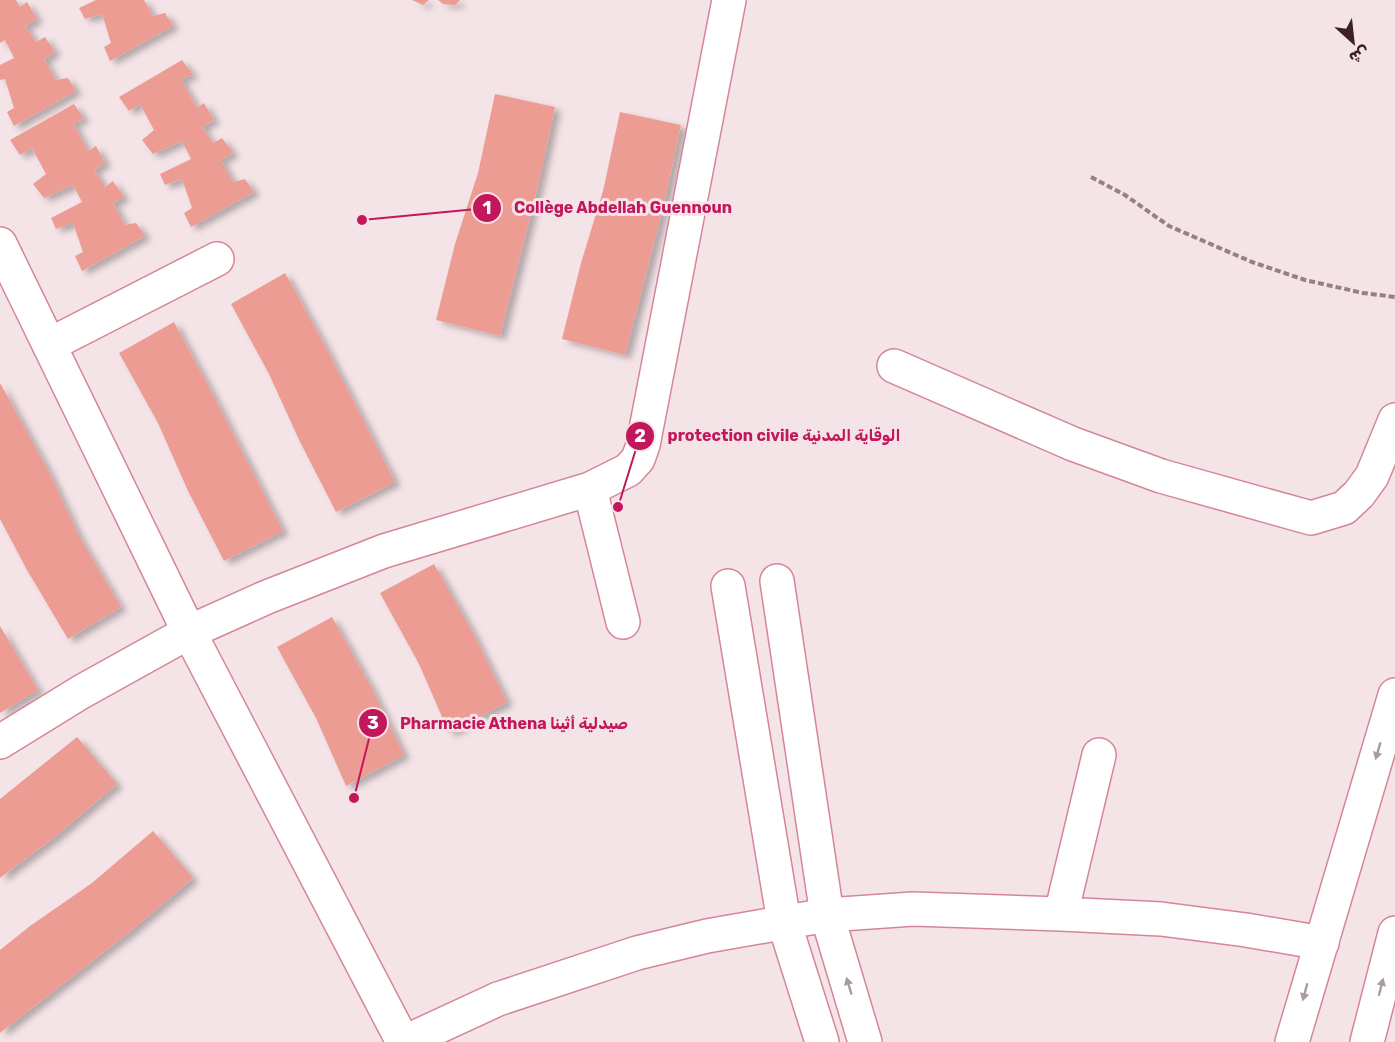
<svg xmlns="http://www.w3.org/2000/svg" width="1395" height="1042" viewBox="0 0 1395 1042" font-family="Rubik,'Noto Sans Arabic',sans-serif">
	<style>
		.building { fill: #ed9c94; filter: url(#shadow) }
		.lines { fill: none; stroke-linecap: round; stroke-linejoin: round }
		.minor-casing { stroke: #d58696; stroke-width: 36 }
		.major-casing { stroke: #d58696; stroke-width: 36 }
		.path { stroke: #977f84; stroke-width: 4; stroke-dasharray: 6 3; stroke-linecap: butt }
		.minor { stroke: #fff; stroke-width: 33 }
		.major { stroke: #fff; stroke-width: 33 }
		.oneway { fill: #a99b9e }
		.leader { fill: none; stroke: #c2185b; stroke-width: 2 }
		.callout-dot { fill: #c2185b; stroke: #f5e4e7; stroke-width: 2 }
		.mark-label { font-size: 18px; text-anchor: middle; font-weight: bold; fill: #fff }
		.callout-label { font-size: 16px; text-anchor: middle; font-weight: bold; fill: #c2185b; stroke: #f5e4e7; stroke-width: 6; stroke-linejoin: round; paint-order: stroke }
	</style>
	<defs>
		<filter id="shadow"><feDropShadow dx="6" dy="4" stdDeviation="3" flood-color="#0004"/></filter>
	</defs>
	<rect width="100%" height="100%" fill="#f5e4e7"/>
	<path class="building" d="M0 0H16L20 7 27 2 37 19 25 26 36 42 45 37 55 52 44 59 56 80 68 78 76 91 14 126 7 112 14 108 5 79 0 80V65L14 58 5 40 0 43Z
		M96 0H144L153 16 165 13 173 26 110 61 104 47 111 43 102 14 85 19 79 8Z
		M412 0H429L423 5Z
		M438 0H460L455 5 443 4Z
		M182 60 193 75 181 79 197 108 204 103 214 120 202 127 213 143 222 138 233 153 221 160 233 182 245 179 254 192 191 227 184 213 192 208 182 179 165 185 160 174 191 159 182 141 153 154 142 140 154 130 140 104 129 111 119 97Z
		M495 94 555 107 538 185 500 336 436 320 455 244 478 173Z
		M74 104 84 119 73 123 88 151 96 146 105 163 94 170 105 187 113 181 124 197 113 203 125 225 136 223 145 236 82 271 75 256 83 252 73 223 56 229 51 218 82 202 73 185 44 198 33 184 46 174 32 148 20 155 10 140Z
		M620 112 681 125 664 204 625 355 562 339 581 263 603 191Z
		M285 273 324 344 395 482 336 512 300 442 269 374 231 304Z
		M174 322 212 393 283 531 224 561 188 491 158 423 119 353Z
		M0 383 48 470 80 538 121 607 68 639 27 570 0 519Z
		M434 564 473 633 507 702 449 733 419 664 380 593Z
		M332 617 371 687 404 755 346 786 316 718 277 647Z
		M0 626 38 690 0 713Z
		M77 737 117 784 56 836 0 878V799Z
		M153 831 193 878 132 930 0 1033V950L30 926 92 883Z"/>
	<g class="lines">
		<g class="minor-casing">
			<path id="minor" d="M0 244 189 632 403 1042
				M49 345 217 259
				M894 366 1073 444 1161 476 1311 518 1344 508 1359 494 1372 476 1395 420
				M590 489 623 622
				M777 581 827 915 865 1042
				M728 586 784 922 822 1042
				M0 742 81 692 189 632 267 597 384 551 590 489 628 470 638 459 643 445 729 0
				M1061 914 1099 755
				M405 1042 498 999 637 953 707 936 827 915 913 909 1061 914 1161 919 1246 930 1322 943"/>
		</g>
		<g class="major-casing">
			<path id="major" d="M1292 1042 1395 695
				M1367 1042 1395 933"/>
		</g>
		<path class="path" d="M1091 177 1125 195 1169 226 1252 262 1305 280 1363 293 1395 297"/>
		<use href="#minor" class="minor"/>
		<use href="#major" class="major"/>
	</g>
	<defs><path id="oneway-solid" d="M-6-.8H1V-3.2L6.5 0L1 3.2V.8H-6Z" transform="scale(1.5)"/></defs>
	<g class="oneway">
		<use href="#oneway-solid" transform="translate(1378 751) rotate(106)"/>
		<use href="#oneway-solid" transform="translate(849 986) rotate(-107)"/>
		<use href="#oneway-solid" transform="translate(1381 987) rotate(-76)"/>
		<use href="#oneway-solid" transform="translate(1305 992) rotate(105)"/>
	</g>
	<path class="leader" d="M362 220L487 208M618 507L640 436M354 798L373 723"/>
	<g class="callout-dot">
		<circle cx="362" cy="220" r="6"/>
		<circle cx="618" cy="507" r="6"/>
		<circle cx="354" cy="798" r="6"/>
		<circle cx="487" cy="208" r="15"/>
		<circle cx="640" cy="436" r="15"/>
		<circle cx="373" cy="723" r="15"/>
	</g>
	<g class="mark-label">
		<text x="487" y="214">1</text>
		<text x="640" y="442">2</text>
		<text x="373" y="729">3</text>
	</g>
	<g class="callout-label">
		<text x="623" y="213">Collège Abdellah Guennoun</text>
		<text x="784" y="441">protection civile الوقاية المدنية</text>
		<text x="514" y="729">Pharmacie Athena صيدلية أثينا</text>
	</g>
	<g transform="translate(1353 42) rotate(153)" stroke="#f5e4e7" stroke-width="4.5" paint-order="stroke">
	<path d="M0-4.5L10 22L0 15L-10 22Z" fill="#3f2027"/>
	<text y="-9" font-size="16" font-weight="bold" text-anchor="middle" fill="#3f2027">ش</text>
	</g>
</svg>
